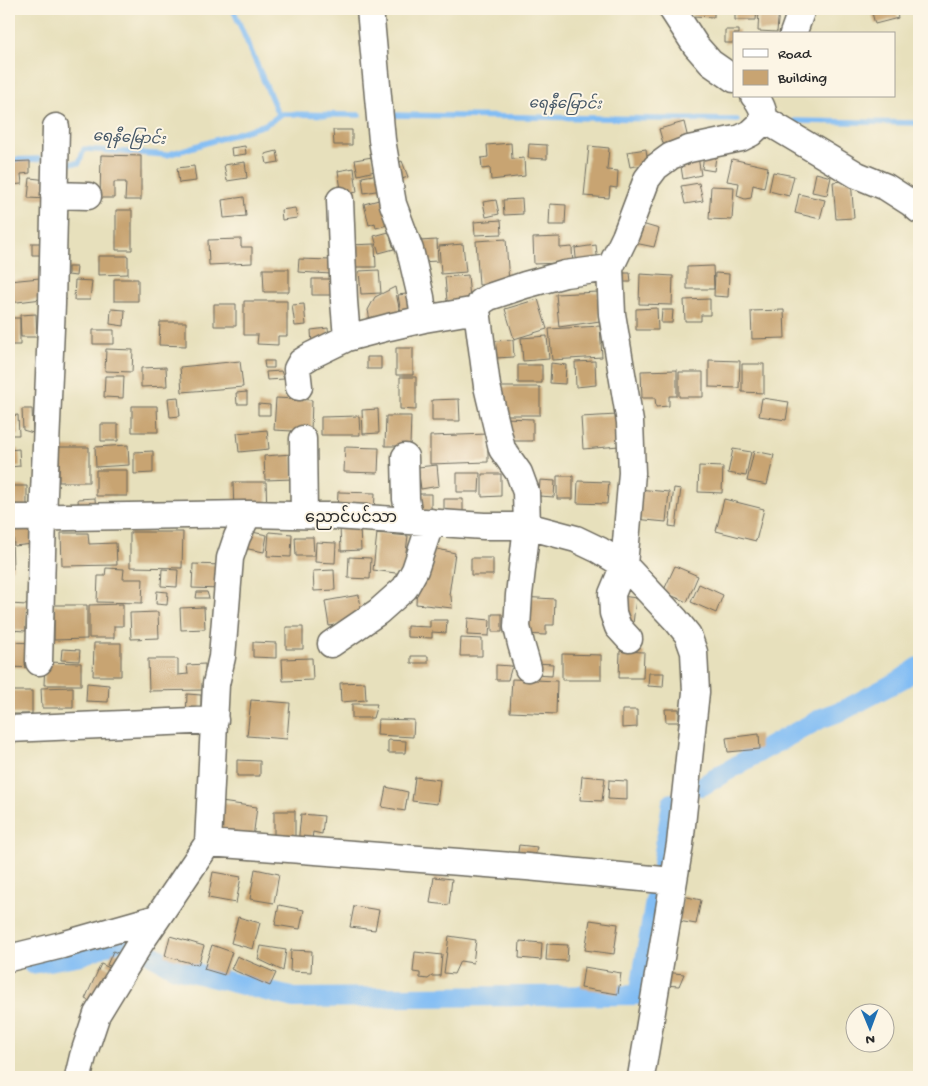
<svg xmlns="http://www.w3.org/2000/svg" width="928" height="1086" viewBox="0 0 928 1086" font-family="'Gochi Hand','Noto Sans Myanmar',sans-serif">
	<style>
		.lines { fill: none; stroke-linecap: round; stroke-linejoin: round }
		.stream { stroke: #82bdf4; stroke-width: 5.5 }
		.canal { stroke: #82bdf4; stroke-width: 20 }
		.building { fill: #c8a472 }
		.minor-casing { stroke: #6d6a5e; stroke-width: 29 }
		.minor { stroke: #fff; stroke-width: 26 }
		.labels { text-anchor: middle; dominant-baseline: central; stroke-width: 4; stroke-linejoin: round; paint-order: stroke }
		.water-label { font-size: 15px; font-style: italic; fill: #455767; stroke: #fcf5e5 }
		.quarter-label { font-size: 16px; fill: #2b2b2b; stroke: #fcf5e5 }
	</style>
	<rect width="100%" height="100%" fill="#fcf5e5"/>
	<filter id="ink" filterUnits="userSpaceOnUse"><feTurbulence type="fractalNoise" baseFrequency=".02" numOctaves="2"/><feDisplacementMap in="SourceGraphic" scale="10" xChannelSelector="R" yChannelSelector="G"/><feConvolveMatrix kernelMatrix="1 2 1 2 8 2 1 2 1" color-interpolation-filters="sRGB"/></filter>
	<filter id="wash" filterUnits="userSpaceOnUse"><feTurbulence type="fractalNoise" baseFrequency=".0096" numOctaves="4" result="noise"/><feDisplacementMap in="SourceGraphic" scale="20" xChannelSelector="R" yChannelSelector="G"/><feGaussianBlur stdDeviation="1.12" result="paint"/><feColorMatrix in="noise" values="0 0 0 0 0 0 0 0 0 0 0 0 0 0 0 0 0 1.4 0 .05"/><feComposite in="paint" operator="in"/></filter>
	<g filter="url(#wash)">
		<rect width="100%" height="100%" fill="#e7e0bc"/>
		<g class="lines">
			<path class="stream" d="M233 9 279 116
				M392 115 737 120
				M795 121 919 123
				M9 160 39 159
				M71 163H79L84 149 167 155 264 125 273 120 281 114 359 115"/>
			<path class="canal" d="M702 786 763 750 822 718 844 710 902 679 919 667
				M662 864 672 803
				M152 955 175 968 294 998 639 995 656 895
				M32 964 82 955 123 939"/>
		</g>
		<g id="blocks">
			<path class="building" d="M692 9H714V17L692 16Z
				M735 9H757L756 20H735Z
				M759 9H779L777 32 758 31Z
				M871 9H896L898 18 875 24Z
				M725 30H739V34H734V43H725Z
				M684 122 689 143 665 150 659 129Z
				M333 130H352V145H334Z
				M511 143 512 159 524 158 525 176 491 180 490 168 482 169 481 158 488 157 487 145Z
				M529 144 547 145V159L528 158Z
				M245 146 246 154 232 156 231 148Z
				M589 146 609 148 607 170 618 171 617 188 610 187 609 198 584 196Z
				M646 149 648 164 630 167 627 152Z
				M277 151 279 162 267 164 265 154Z
				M101 155 141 156V200H125L126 182H114V198H100Z
				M704 155 716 157 714 171 702 169Z
				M372 157 375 171 358 175 355 160Z
				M698 157 701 175 683 179 680 160Z
				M732 159 768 167 764 188 753 185 751 198 745 199 737 196 739 183 727 181Z
				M30 161V173L21 174 22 184 9 185V162Z
				M402 161 408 177 393 182 388 167Z
				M245 162 247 178 227 181 224 165Z
				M194 166 196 181 179 183 177 168Z
				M354 168 357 192 342 195 338 171Z
				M773 172 794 176 789 196 769 191Z
				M384 173 387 189 364 193 362 177Z
				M816 173 831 177 827 195 812 192Z
				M30 178 48 180 47 199 28 198Z
				M851 180 854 218 836 219 833 182Z
				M699 183 703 201 685 204 681 186Z
				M711 186 734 187 732 220 709 219Z
				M799 194 825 200 820 219 795 213Z
				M244 197 246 216 224 218 222 200Z
				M386 198 391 224 376 228 375 223 369 225 364 204Z
				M522 199 523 214 504 215 503 200Z
				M496 200 499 214 486 217 483 202Z
				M550 204 566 205 565 225H549Z
				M295 208 297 218 282 220 281 210Z
				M116 210H132V250H116Z
				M501 220 502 234 475 235 474 222Z
				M635 222 659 229 654 247 630 242Z
				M389 232 394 249 379 253 374 236Z
				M560 237V248L572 247 573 271 560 263 534 264 533 238Z
				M241 239V247H252V263L209 265 208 240Z
				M506 239 509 283 479 285 476 241Z
				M437 240 438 261 420 262 419 241Z
				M32 243H43V255H32Z
				M375 244 376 267H349V245Z
				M463 244 466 272 441 274 439 246Z
				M596 245 598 265 577 267 575 248Z
				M98 256H128V274L98 275Z
				M299 259 331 260V274L298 272Z
				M713 266 714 289H687V267Z
				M68 267H77L76 276 68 275Z
				M263 269H289V292H264Z
				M379 270 381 293 361 294 359 271Z
				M613 273H630L631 282H614Z
				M715 273 729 274 728 297 714 296Z
				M640 274 673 276 672 305 639 304Z
				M468 275 470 300 447 301 445 277Z
				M40 278 42 299 9 303V281Z
				M114 279H138V301H114Z
				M312 279H331L332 295H312Z
				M75 280 92 281 90 300H74Z
				M395 287 401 318 371 326 368 310 375 297Z
				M598 292 600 321 559 327 556 294Z
				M414 293 418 318 402 320 398 295Z
				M538 299 547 329 514 339 505 309Z
				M710 299V315H701V321H685L684 300Z
				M244 301H287V336H278V345L257 344 258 335H244Z
				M214 304H236V326H214Z
				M304 304 306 325 295 326 292 305Z
				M657 308 658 330H636V309Z
				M111 309 125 310 124 326 110 324Z
				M662 310H673L672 323H661Z
				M784 310 785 338 752 339 751 311Z
				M36 314 37 337H21L20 315Z
				M9 318H20V345H9Z
				M160 322H186V346L159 345Z
				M600 326 602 357 552 360 549 329Z
				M328 328 330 344 312 345 311 330Z
				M93 330H114V344H93Z
				M547 336 549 359 523 361 521 338Z
				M513 340 514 357 495 358 494 341Z
				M396 348H413V375H396Z
				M106 349 133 350 132 372 105 371Z
				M367 357H381V369H367Z
				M709 360 740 361 739 388 709 387Z
				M240 361 243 387 182 392 180 367Z
				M264 361H274V368H265Z
				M595 361 596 385 576 387 575 362Z
				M551 363 566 365 565 384 550 383Z
				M742 364H764V393L742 392Z
				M518 365H542V383H518Z
				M166 367 167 386 141 387V368Z
				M677 370V396H669V406L656 407 655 398H642L641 371Z
				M281 371 284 379 267 380 266 372Z
				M679 372H703V397H679Z
				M105 376H124L123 398 104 397Z
				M400 377H416V410L400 409Z
				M501 387H540V415H501Z
				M247 392V404H237L236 393Z
				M178 397 180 416 170 417 168 398Z
				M276 398 312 400 311 432 274 430Z
				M762 398 789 402 786 420 759 416Z
				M459 399 460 421H432V400Z
				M258 404 270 405V415H258Z
				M132 406H157L158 432H132Z
				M22 409H32L33 433 23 430Z
				M378 409 379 433 363 434 362 410Z
				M18 415 19 435H9V416Z
				M617 415 619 446 583 449 581 417Z
				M359 416 360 435H321V417Z
				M386 416H411L410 446H385Z
				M503 418 533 419V441H503Z
				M101 424H118V441H101Z
				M267 430 269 449 239 452 237 433Z
				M488 434V462L430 464V436Z
				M128 445 129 465 96 467 95 447Z
				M59 447H89V482H59Z
				M345 447 379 448 378 473 344 472Z
				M19 449 20 466 9 467V450Z
				M733 449 751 452 746 476 728 473Z
				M153 451V473L134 474V452Z
				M754 451 774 455 767 485 747 481Z
				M292 454 294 479 265 480 264 456Z
				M437 465 439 486 421 489 418 467Z
				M699 466 723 467 722 493 698 492Z
				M96 470H127V496H96Z
				M457 473H480L479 492H457Z
				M482 474H501V496L482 497Z
				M557 476H573V499H557Z
				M540 480 555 481 554 497 539 496Z
				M578 481 609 482 607 504 577 503Z
				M233 482H266L267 511 234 512Z
				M9 486H27V515L9 514Z
				M674 488 681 489 676 527 669 526Z
				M638 489 669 492 666 522 635 519Z
				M338 492 375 493 374 515 337 513Z
				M410 494H431V511H410Z
				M95 498 96 513 79 514 78 499Z
				M444 499H463V520L444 519Z
				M724 499 764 509 756 541 716 531Z
				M340 526H360L361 550 341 551Z
				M32 528 33 544 14 546 13 530Z
				M242 530 267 535 264 552 238 547Z
				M130 532H183L182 568 130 567Z
				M269 532 292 534 291 557 267 556Z
				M61 533H88L89 544 116 543 117 565 62 566Z
				M377 533 408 536 403 574 373 570Z
				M9 536H12L13 569H9Z
				M295 537H313L314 556H296Z
				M316 542 336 543 335 563 315 562Z
				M429 547 455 553 449 595 451 596 452 608 416 604 417 586 423 583Z
				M349 557 371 558 370 579 348 578Z
				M471 558H493V575H471Z
				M193 564 222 565 221 589 192 588Z
				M675 566 698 576 687 602 663 592Z
				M106 568 124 569 123 579H143L142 603 97 602 98 576H105Z
				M162 569 178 570 177 587 161 586Z
				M334 570 335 590 314 591 313 571Z
				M699 584 723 595 716 613 691 602Z
				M157 591 168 592 167 605 156 604Z
				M197 592H207L209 598H196Z
				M359 595 363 620 329 626 325 601Z
				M622 596 636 598 633 624 619 623Z
				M521 597 555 599 554 625H546V635L520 634Z
				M9 604 27 605 26 631 9 630Z
				M123 604V626H114V638H89V605Z
				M54 605H87V639L54 640Z
				M204 607 205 629 181 630 180 608Z
				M158 612 159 638 131 639 130 613Z
				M492 614H502V632H492Z
				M468 618 490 620 489 636 467 635Z
				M430 620H447L446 633 432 632V638L407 637V626L430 627Z
				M286 627H303V649H286Z
				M461 638 482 639V656H460Z
				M9 642 35 643 33 668 9 667Z
				M253 642 276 643V658L253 657Z
				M94 643H121V676H93Z
				M62 649 80 650 79 661 61 660Z
				M620 651 644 652 643 678H619Z
				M562 654 601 655V680H562Z
				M411 656H428V663H411Z
				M312 658 313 680 283 681 282 659Z
				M148 659H178V675L188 674 187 665 205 664V690L149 691Z
				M45 662 81 663V685H44Z
				M535 663 553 664 552 676 534 675Z
				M496 665 512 666 508 680H496Z
				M649 673H664L663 687 648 686Z
				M512 679 557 681 556 714 510 712Z
				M365 682 366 700 341 702 340 683Z
				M87 683 109 685 108 702 86 701Z
				M73 687V708H42L41 688Z
				M9 691H32V714H9Z
				M187 694 201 695V718H186Z
				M251 700 290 703 287 739 247 736Z
				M352 704H377L373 718H352Z
				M665 709H679V722H666Z
				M622 710H637V727L622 728Z
				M378 719 414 720 413 737 377 735Z
				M759 734 760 749 728 752 726 738Z
				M388 740 406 741 405 753H388Z
				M237 760 260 761V776H237Z
				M582 776 605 778 602 801 580 800Z
				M415 777 440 780 437 804 412 801Z
				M609 780 627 781V800L608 799Z
				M386 787 408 792 405 811 382 807Z
				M221 802 257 807 253 838 217 833Z
				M274 811H295V846H274Z
				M301 814 324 816 322 834 313 832 311 846 298 845Z
				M519 845 537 847 534 862 517 859Z
				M255 869 279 874 274 903 250 899Z
				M213 872 241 877 236 903 208 898Z
				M434 877 452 879 449 905 430 903Z
				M683 896 701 900 696 924 678 921Z
				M279 905 304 910 300 929 275 925Z
				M354 906 379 910 375 930 350 927Z
				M238 917 260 923 253 949 231 943Z
				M590 920 618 924 614 954 585 950Z
				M170 936 204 946 198 965 165 956Z
				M449 936 476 940 473 963 460 961 454 974 444 973Z
				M520 941 542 943 541 960 519 958Z
				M547 944 568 945 567 961 546 960Z
				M212 945 232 952 224 975 204 969Z
				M261 946 286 950 283 971 258 959Z
				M291 950 312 951 311 972 290 971Z
				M113 951 124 956 118 969 107 965Z
				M415 952 442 955 440 976H432L428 979 420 978V973L413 972Z
				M237 956 276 973 270 986 231 969Z
				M101 964 118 972 101 1007 85 999Z
				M584 967 621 973 618 994 581 988Z
				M664 972 684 974 679 986 662 985Z"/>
		</g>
	</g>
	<g filter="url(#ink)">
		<use href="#blocks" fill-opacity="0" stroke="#6d6a5e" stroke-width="1"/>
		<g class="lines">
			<g class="minor-casing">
				<path id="minor" d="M370 9 382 140 393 204 410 250 421 297 424 319
					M672 9 696 46 711 63 734 79
					M793 34 802 9
					M754 96C761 103 763 110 765 120L857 175 886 187 911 203 919 210
					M54 195 88 196
					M340 200 344 301 347 338
					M299 387 297 369 301 362 312 355 347 338 389 327 424 319 477 310
					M303 439 304 515
					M405 457 406 499 410 521
					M248 514 237 537 230 558 222 657 216 684 208 843 527 867 673 881
					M9 518 248 514 335 516 484 526H527L576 539 599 550 624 565 612 594 613 613 618 627 629 639
					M331 644 378 612 405 588 415 570 431 522
					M39 662 43 517 52 304 56 127
					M528 668 521 644 517 627 519 595 527 526 526 492 519 473 502 449 487 386 477 310 481 302 489 297 525 285 565 274 610 268
					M9 729 215 720
					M9 958 62 945 157 918
					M78 1077 83 1056 97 1014 141 942 208 843
					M641 1077 680 844 696 692 694 652 688 635 676 620 624 565 632 473 630 422 612 314 610 268 625 237 647 179 656 167 671 156 689 149 741 138 751 133 765 120"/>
			</g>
			<use href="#minor" class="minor"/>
		</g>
	</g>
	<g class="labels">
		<g class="water-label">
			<text transform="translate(565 105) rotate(1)">ရေနီမြောင်း</text>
			<text transform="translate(129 139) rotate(3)">ရေနီမြောင်း</text>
		</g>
		<g class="quarter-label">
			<text x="351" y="519">ညောင်ပင်သာ</text>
		</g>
	</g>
	<rect width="928" height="1086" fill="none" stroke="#fcf5e5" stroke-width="30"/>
	<rect x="733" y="32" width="162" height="65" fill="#fcf5e5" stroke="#a8a49b"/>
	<rect x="743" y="49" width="25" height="8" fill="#ffffff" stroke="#a8a49b"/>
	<text x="778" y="58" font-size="15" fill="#2b2b2b">Road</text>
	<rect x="743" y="70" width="25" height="15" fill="#c8a472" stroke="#a8a49b"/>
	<text x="778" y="82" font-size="15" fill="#2b2b2b">Building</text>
	<g transform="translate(870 1028) rotate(179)"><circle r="24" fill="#fcf5e5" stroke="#a8a49b"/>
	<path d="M0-4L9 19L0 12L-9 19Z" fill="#1f6fb2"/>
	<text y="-8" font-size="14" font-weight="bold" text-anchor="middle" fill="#2b2b2b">N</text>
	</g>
</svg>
